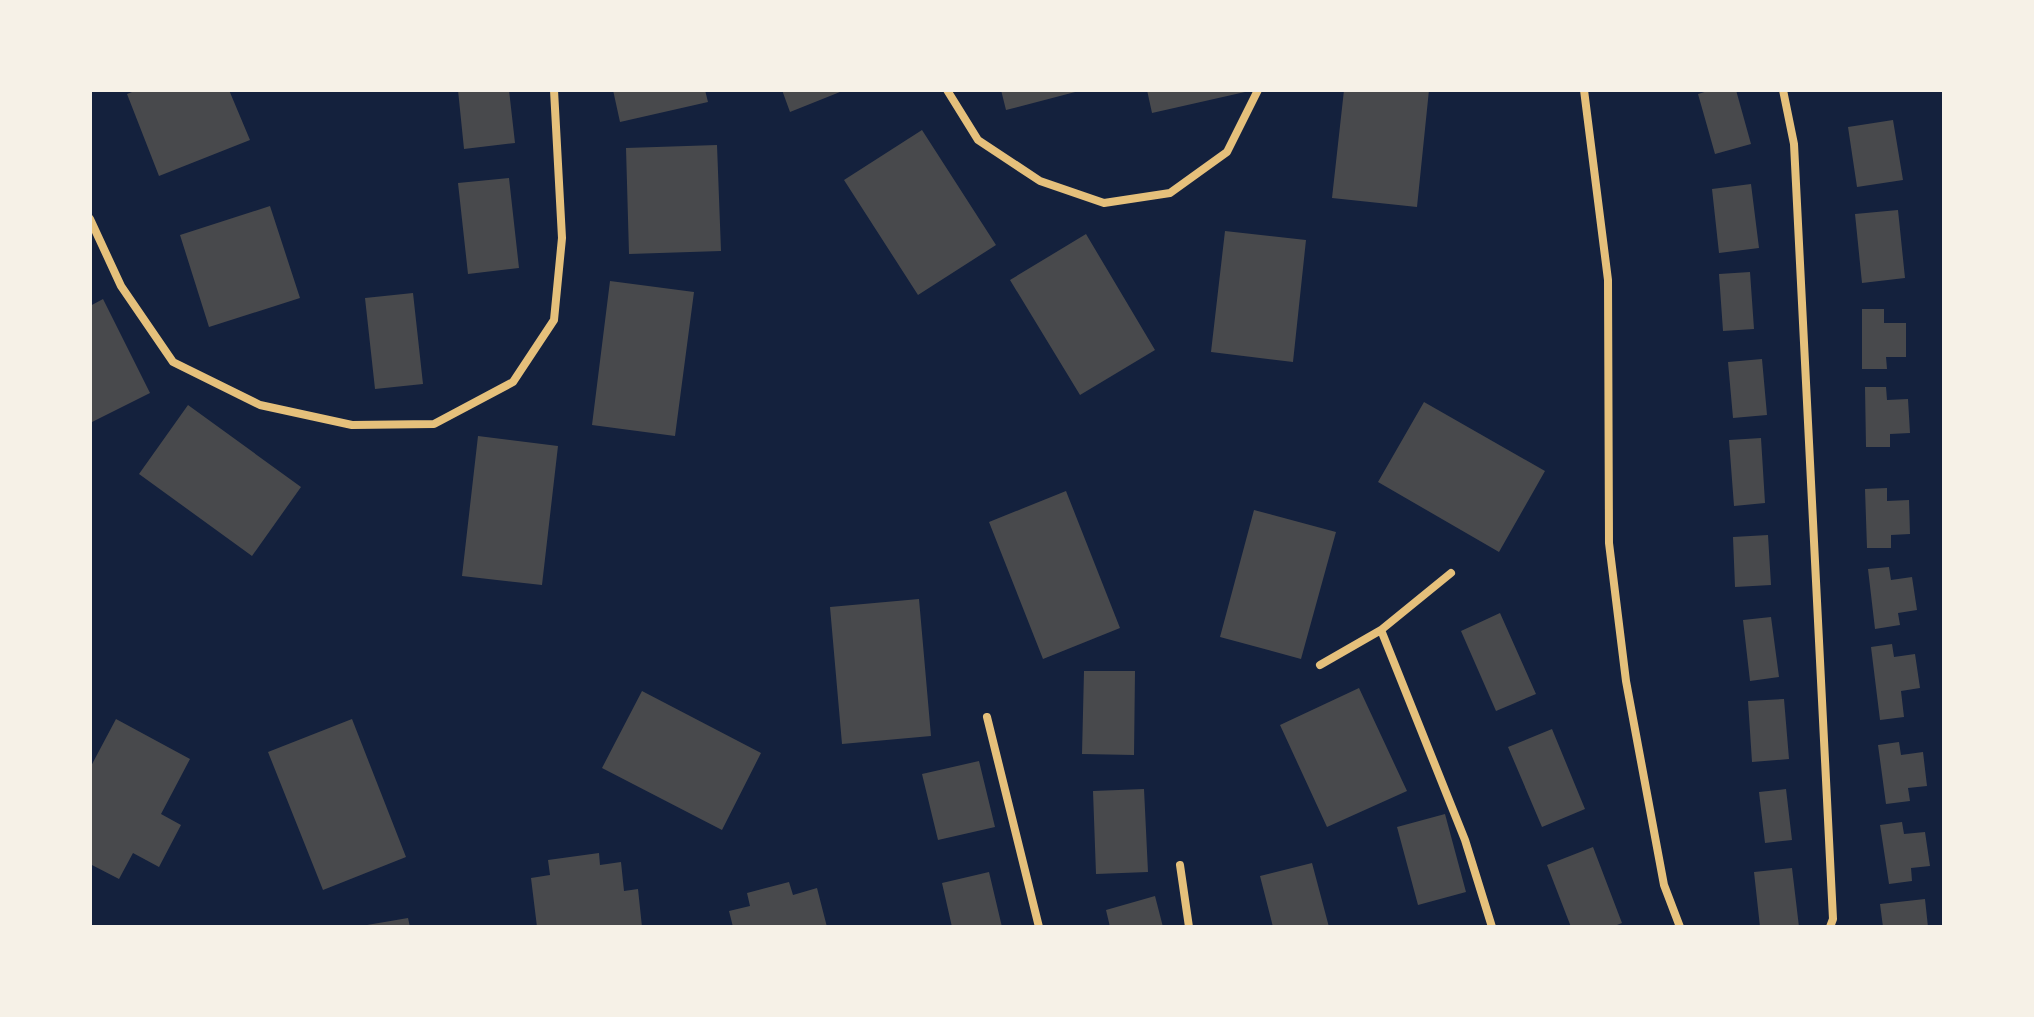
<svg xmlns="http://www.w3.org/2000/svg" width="2034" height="1017" viewBox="0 0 2034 1017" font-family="'Noto Sans',sans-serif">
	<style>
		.building { fill: #48494c }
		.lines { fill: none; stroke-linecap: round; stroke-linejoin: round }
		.minor { stroke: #e5c07b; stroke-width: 8 }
	</style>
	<rect width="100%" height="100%" fill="#14213d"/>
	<path class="building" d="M137 90H229L250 140 159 176 127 94Z
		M458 90H509L515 143 464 149Z
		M613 90H705L708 102 620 122Z
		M782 90H845L790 112Z
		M1001 90H1079V91L1006 110Z
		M1147 90H1245V92L1152 113Z
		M1344 90H1429L1417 207 1332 198Z
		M1711 90H1736L1751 144 1715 154 1698 94Z
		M1893 120 1903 180 1857 187 1848 127Z
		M922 130 996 245 918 295 844 180Z
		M717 145 721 251 629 254 626 148Z
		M509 178 519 268 468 274 458 183Z
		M1751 184 1759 248 1719 253 1712 189Z
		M270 206 300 298 209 327 180 235Z
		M1898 210 1905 278 1862 283 1855 214Z
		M1225 231 1306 240 1293 362 1211 352Z
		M1086 234 1155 350 1080 395 1010 280Z
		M1750 272 1754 329 1723 331 1719 274Z
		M610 281 694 292 675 436 592 425Z
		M413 293 423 384 375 389 365 298Z
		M103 299 150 393 90 423V306Z
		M1862 309H1884V323H1906V357H1886L1887 369H1862Z
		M1762 359 1767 415 1733 418 1728 362Z
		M1865 387H1886L1887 400 1908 399 1910 433 1890 434V447H1866Z
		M1424 402 1545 471 1499 552 1378 482Z
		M188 405 301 487 252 556 139 474Z
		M478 436 558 446 542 585 462 576Z
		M1761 438 1765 503 1734 506 1729 440Z
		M1887 488V501L1909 500 1910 534 1891 535V548H1867L1865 489Z
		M1066 491 1120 628 1043 659 989 522Z
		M1254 510 1336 532 1301 659 1220 637Z
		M1768 535 1771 585 1735 587 1733 537Z
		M1889 567 1891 580 1912 577 1917 610 1898 613 1900 625 1875 629 1868 569Z
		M919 599 931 736 842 744 830 607Z
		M1500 613 1536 694 1496 711 1461 631Z
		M1771 617 1779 677 1750 681 1743 620Z
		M1892 644 1894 657 1915 654 1920 688 1901 691 1904 717 1880 720 1871 647Z
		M1084 671H1135L1134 755 1082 754Z
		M1359 688 1407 791 1327 827 1280 725Z
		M642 691 761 753 722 830 602 768Z
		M1784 699 1789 759 1752 762 1748 701Z
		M116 719 190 759 161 814 181 825 159 867 133 853 119 879 90 864V768Z
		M352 719 406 857 323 890 268 752Z
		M1552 729 1585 809 1542 827 1508 747Z
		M1899 742 1901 755 1923 752 1927 786 1908 788 1910 801 1886 804 1878 745Z
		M979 761 995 827 938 840 922 774Z
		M1144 789 1148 872 1096 874 1093 791Z
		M1786 789 1792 840 1765 843 1759 792Z
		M1445 814 1466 892 1418 905 1397 827Z
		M1902 822 1904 834 1925 832 1930 866 1911 868 1912 881 1889 884 1880 825Z
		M1593 847 1622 923 1612 927H1571L1547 865Z
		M599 853 600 865 621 862 624 891 638 889 642 927H537L531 878 550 875 548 860Z
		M1312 863 1329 927H1273L1260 876Z
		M1792 868 1799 927H1760L1754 872Z
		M989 872 1002 927H952L942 883Z
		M789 882 793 895 817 888 827 927H733L729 911 750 906 747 893Z
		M1155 896 1163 927H1110L1106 910Z
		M1925 899 1928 927H1883L1880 904Z
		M408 918 410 927H367V925Z"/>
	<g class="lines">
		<path class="minor" d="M947 90 978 140 1040 181 1104 203 1170 193 1227 152 1258 90
			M1584 90 1608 280 1609 543 1626 681 1664 885 1680 927
			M1783 90 1794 144 1833 919 1830 927
			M90 219 121 286 173 362 260 405 352 425 434 424 513 382 554 320 562 238 554 90
			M1381 630 1465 840 1492 927
			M1320 665 1381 630 1451 573
			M987 717 1039 927
			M1180 865 1189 927"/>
	</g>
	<rect width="2034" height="1017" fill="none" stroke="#f6f1e7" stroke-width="184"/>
</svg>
